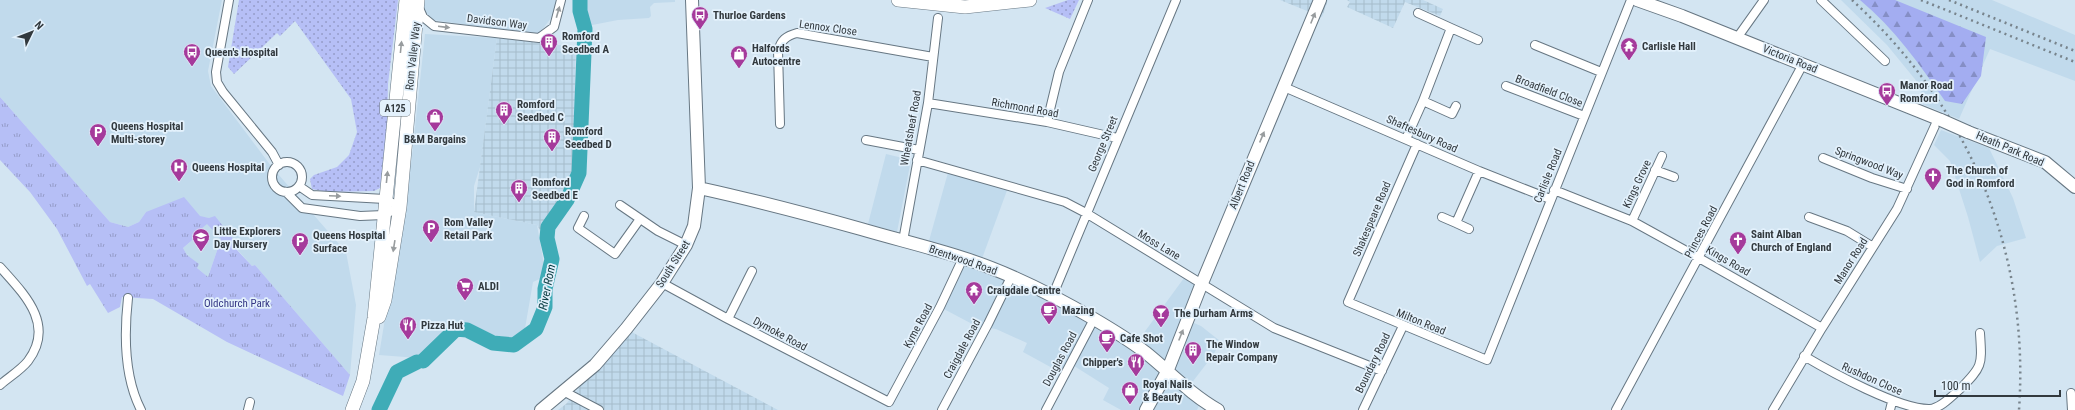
<svg xmlns="http://www.w3.org/2000/svg" width="2075" height="410" viewBox="0 0 2075 410" font-family="'Roboto Condensed',sans-serif">
	<style>
		.built { fill: #c1daec }
		.industrial { fill: url(#industrial-grid) }
		.grass { fill: url(#grass-dots) }
		.forest { fill: url(#forest-firs) }
		.park { fill: url(#park-tufts); fill-rule: evenodd }
		.lines { fill: none; stroke-linecap: round; stroke-linejoin: round }
		.river { stroke: #3facb7; stroke-width: 15 }
		.street-casing { stroke: #677783; stroke-width: 10 }
		.secondary-casing { stroke: #677783; stroke-width: 14 }
		.primary-casing { stroke: #677783; stroke-width: 14 }
		.street { stroke: #fff; stroke-width: 8 }
		.secondary { stroke: #fff; stroke-width: 12 }
		.primary { stroke: #fff; stroke-width: 13 }
		.rail { stroke: #78848c; stroke-width: 2.5; stroke-dasharray: 2 4; stroke-linecap: butt }
		.secondary-bridge-casing { stroke: #677783; stroke-width: 14; stroke-linecap: butt }
		.secondary-bridge { stroke: #fff; stroke-width: 12 }
		.oneway { fill: #989c9e }
		.labels { text-anchor: middle; dominant-baseline: central; stroke-width: 3.5; stroke-linejoin: round; paint-order: stroke }
		.shield { fill: #e3f1fc; stroke: #677077; stroke-width: 1 }
		.shield-label { font-size: 10px; font-weight: bold; fill: #32393e }
		.poi-label { font-size: 11px; font-weight: bold; fill: #32393e; stroke: #e3f1fc; text-anchor: start }
		.street-label { font-size: 11px; fill: #32393e; stroke: #e3f1fc }
		.park-label { font-size: 11px; fill: #353785; stroke: #e3f1fc }
		.water-label { font-size: 12px; font-style: italic; fill: #05393e; stroke: #e3f1fc }
	</style>
	<defs>
		<pattern id="industrial-grid" width="8" height="8" patternUnits="userSpaceOnUse"><rect width="8" height="8" fill="#c1daec"/><path d="M0 4h8M4 0v8" fill="none" stroke="#a6bccb"/></pattern>
		<pattern id="grass-dots" width="8" height="8" patternUnits="userSpaceOnUse"><rect width="8" height="8" fill="#b6bff6"/><path d="M2 2h.1M6 6h.1" fill="none" stroke="#959cc9" stroke-width="1.8" stroke-linecap="round"/></pattern>
		<pattern id="forest-firs" width="22" height="20" patternUnits="userSpaceOnUse"><rect width="22" height="20" fill="#a3adf1"/><path d="M5 1l3.5 6h-7zM16 11l3.5 6h-7z" fill="#858ec5"/></pattern>
		<pattern id="park-tufts" width="24" height="20" patternUnits="userSpaceOnUse"><rect width="24" height="20" fill="#b6bff6"/><path d="M3 7l-1-3M5 7V3M7 7l1-3M15 17l-1-3M17 17v-4M19 17l1-3" fill="none" stroke="#959cc9"/></pattern>
	</defs>
	<rect width="100%" height="100%" fill="#d3e5f2"/>
	<path class="built" d="M0 0H222L208 71 211 86 271 166 346 252 356 305 350 375 255 265 252 266 209 218 146 212 139 222 128 227 110 222 0 97Z
		M425 0H565L538 35 433 20 423 10Z
		M584 0H675V2L654 3 650 7 651 16 649 18 618 20 587 26Z
		M1841 0H1992L2075 35V81L1990 49 1959 119 1915 101 1923 89 1887 45Z
		M425 34 497 38 480 167 474 186V212L537 225 546 276 533 282 523 340 444 327 431 359 379 355 412 156Z
		M1941 130 1989 148 2013 198 2026 238 1997 246 1980 262 1968 217 1950 161 1934 145Z
		M886 154 911 160 897 232 868 224Z
		M949 169 1009 185 980 264 1135 345 1184 278 1200 288 1187 320 1201 326 1220 341 1214 354 1187 389 1201 401 1197 410H1121L1103 400 1109 388 1071 364 1065 375 1023 352 1027 343 996 329 976 326 940 307 962 263 927 248Z
		M207 223 221 239 208 277 197 268 198 264 187 255 183 248 197 236 195 234Z"/>
	<path class="industrial" d="M1280 0H1328L1322 17Z
		M1347 0H1423L1443 9 1440 16 1405 2 1393 28 1347 7 1350 2Z
		M497 38 576 47 573 177 559 205 540 230 537 225 474 212Z
		M626 329 778 410H558L566 404Z"/>
	<path class="grass" d="M239 0H398L388 84 387 129 380 188 374 191 327 192 312 189 310 179 314 175 337 167 349 155 357 132 351 99 295 21 280 36 277 33 234 74 228 67Z
		M1068 0H1079L1070 19 1045 8Z"/>
	<path class="forest" d="M1860 0H1895L1986 37 1981 76 1962 104 1945 101C1920 65 1894 28 1860 0Z"/>
	<path class="park" d="M0 97 110 222 128 227 139 222 146 212 184 197 200 216 209 218 215 216 238 245 236 249 252 266 255 265 350 375 343 396 227 342 153 299 122 297 120 307 108 313 90 284 87 286 57 229 30 192 0 160ZM207 224 221 239 208 277 197 268 199 264 187 255 183 248 197 236 195 234Z"/>
	<g class="lines">
		<path class="river" d="M423 361 456 329 467 330 493 343 514 345 536 329 545 307V289L552 259 547 238 548 227 567 200 579 173 585 29 580 11V0
			M379 410 397 372 417 362"/>
		<g class="street-casing">
			<path id="street" d="M229 0 216 72 217 82 223 92 272 152 279 165
				M1821 0 1885 61
				M419 8 423 17 434 26 539 38 554 27 561 0
				M1418 13 1451 28 1423 101
				M1451 28 1478 40
				M1737 38 1764 0
				M1535 45 1601 72
				M1506 86 1584 116
				M1284 87 1479 171 1550 199
				M928 103 1047 122 1117 138
				M1047 122 1059 72 1088 0
				M780 124 778 51C781 40 786 36 797 33L933 57
				M1406 139 1423 101 1452 114 1456 106
				M866 140 919 150
				M1417 144 1348 302 1487 360 1631 0
				M1823 158 1872 178 1907 189
				M917 160 1065 202 1086 213 1274 328 1382 371
				M272 177a15 15 0 1 1 30 0a15 15 0 1 1-30 0Z
				M1655 170 1674 177
				M299 186 312 195 385 199 400 207
				M1554 190 1632 221 1699 258 1822 328
				M286 192 302 208 360 216 384 215 400 207
				M620 205 658 231 686 245
				M584 216 578 228 615 254 640 219
				M1442 217 1456 223
				M1809 217 1847 231 1873 247
				M1632 221 1662 156
				M1469 229 1456 223 1479 171
				M903 241 928 103 938 18
				M0 267C23 293 56 324 28 361 21 370 9 377 0 385
				M662 283 728 319 889 402 940 307 963 258
				M1052 297 1176 0
				M128 298C124 334 124 377 141 410
				M728 319 752 271
				M1804 356C1831 372 1900 410 1930 409 1941 408 1952 396 1960 389 1983 366 1982 365 1980 333
				M565 392 599 410
				M2071 393 2072 410
				M248 410 250 402
				M942 410 988 324 1011 277
				M1046 410 1094 319
				M1363 410 1403 326
				M1616 410 1803 64
				M1773 410 1822 328 1897 209 1938 119
				M1890 410 1892 402"/>
		</g>
		<g class="secondary-casing">
			<path id="secondary" d="M1637 0 1682 16 1941 120
				M1968 132 2045 162 2075 187
				M699 188C754 200 807 214 861 229 895 239 929 247 963 258 1008 272 1053 295 1094 319 1111 329 1129 340 1145 352 1170 372 1190 394 1218 410
				M541 410 595 365 626 329 662 283 686 245 694 226 699 188 692 0
				M1146 410 1167 372 1200 288 1320 0"/>
		</g>
		<g class="primary-casing">
			<path id="primary" d="M898 0 965 7 1030 0
				M379 317 385 300 400 207 418 0
				M352 410 363 381 374 318 406 0"/>
		</g>
		<use href="#street" class="street"/>
		<use href="#secondary" class="secondary"/>
		<use href="#primary" class="primary"/>
		<path class="rail" d="M1852 0C1969 107 2030 251 2019 410
			M1921 0 2075 62
			M1949 0 2075 51"/>
		<g class="secondary-bridge-casing">
			<path id="secondary-bridge" d="M1941 120 1968 132"/>
		</g>
		<use href="#secondary-bridge" class="secondary-bridge"/>
	</g>
	<defs><path id="oneway-solid" d="M-6-.8H1V-3.2L6.5 0L1 3.2V.8H-6Z"/></defs>
	<g class="oneway">
		<use href="#oneway-solid" transform="translate(558 12) rotate(-74)"/>
		<use href="#oneway-solid" transform="translate(1313 18) rotate(-68)"/>
		<use href="#oneway-solid" transform="translate(444 27) rotate(7)"/>
		<use href="#oneway-solid" transform="translate(401 47) rotate(-84)"/>
		<use href="#oneway-solid" transform="translate(1262 137) rotate(-67)"/>
		<use href="#oneway-solid" transform="translate(387 177) rotate(-84)"/>
		<use href="#oneway-solid" transform="translate(335 196) rotate(2)"/>
		<use href="#oneway-solid" transform="translate(394 246) rotate(99)"/>
		<use href="#oneway-solid" transform="translate(1181 335) rotate(-68)"/>
	</g>
	<defs>
		<g id="bus-pin" transform="scale(0.9)"><path d="M0 17L-7.5 6A9.5 9.5 0 1 1 7.5 6Z" fill="#a53a9b" stroke="#e3f1fc"/><path d="M-5-6H5V4H4V6H2V4H-2V6H-4V4H-5ZM-3.5-4V0h7V-4ZM-3.5 1.2v1.5H-2V1.2ZM2 1.2v1.5H3.5V1.2Z" fill="#fff"/></g>
		<g id="building-pin" transform="scale(0.9)"><path d="M0 17L-7.5 6A9.5 9.5 0 1 1 7.5 6Z" fill="#a53a9b" stroke="#e3f1fc"/><path d="M-4-6H4V6H1V3H-1V6H-4ZM-2.5-4.3h1.7v1.8h-1.7ZM.8-4.3h1.7v1.8H.8ZM-2.5-1h1.7V.8h-1.7ZM.8-1h1.7V.8H.8Z" fill="#fff"/></g>
		<g id="temple-pin" transform="scale(0.9)"><path d="M0 17L-7.5 6A9.5 9.5 0 1 1 7.5 6Z" fill="#a53a9b" stroke="#e3f1fc"/><path d="M0-6L5-2H3V0L6.5 2.5H4V6H1.5V3h-3V6H-4V2.5H-6.5L-3 0V-2H-5Z" fill="#fff"/></g>
		<g id="shop-pin" transform="scale(0.9)"><path d="M0 17L-7.5 6A9.5 9.5 0 1 1 7.5 6Z" fill="#a53a9b" stroke="#e3f1fc"/><path d="M-5-2.5h2.3a2.7 3.5 0 0 1 5.4 0H5L5.5 6h-11ZM-1.5-2.5h3a1.5 2.3 0 0 0-3 0Z" fill="#fff"/></g>
		<g id="parking-pin" transform="scale(0.9)"><path d="M0 17L-7.5 6A9.5 9.5 0 1 1 7.5 6Z" fill="#a53a9b" stroke="#e3f1fc"/><path d="M-3.5-5.5H1a3.5 3.5 0 0 1 0 7H-1V5.5H-3.5ZM-1-3.4V-.6H.8a1.4 1.4 0 0 0 0-2.8Z" fill="#fff"/></g>
		<g id="hospital-pin" transform="scale(0.9)"><path d="M0 17L-7.5 6A9.5 9.5 0 1 1 7.5 6Z" fill="#a53a9b" stroke="#e3f1fc"/><path d="M-5-5h3v3.5h4V-5h3V5h-3V1.5h-4V5h-3Z" fill="#fff"/></g>
		<g id="church-pin" transform="scale(0.9)"><path d="M0 17L-7.5 6A9.5 9.5 0 1 1 7.5 6Z" fill="#a53a9b" stroke="#e3f1fc"/><path d="M-1.2-6h2.4v3.5h3.3v2.4h-3.3V6h-2.4V-.1h-3.3v-2.4h3.3Z" fill="#fff"/></g>
		<g id="school-pin" transform="scale(0.9)"><path d="M0 17L-7.5 6A9.5 9.5 0 1 1 7.5 6Z" fill="#a53a9b" stroke="#e3f1fc"/><path d="M0-5L7-2L0 1L-7-2ZM-4 1L0 2.5L4 1V4Q0 6-4 4Z" fill="#fff"/></g>
		<g id="supermarket-pin" transform="scale(0.9)"><path d="M0 17L-7.5 6A9.5 9.5 0 1 1 7.5 6Z" fill="#a53a9b" stroke="#e3f1fc"/><path d="M-6-5.5h2.5l.6 2H6L4.5 2H-2.5L-4.4-4H-6ZM-1.5 3.2a1.3 1.3 0 1 0 .1 0ZM3 3.2a1.3 1.3 0 1 0 .1 0Z" fill="#fff"/></g>
		<g id="cafe-pin" transform="scale(0.9)"><path d="M0 17L-7.5 6A9.5 9.5 0 1 1 7.5 6Z" fill="#a53a9b" stroke="#e3f1fc"/><path d="M-5.5-4.5H6V0H3Q3 3.5 0 3.5H-2.5Q-5.5 3.5-5.5 0ZM3-3.2v2h1.7v-2ZM-6 4.5H4V6H-6Z" fill="#fff"/></g>
		<g id="bar-pin" transform="scale(0.9)"><path d="M0 17L-7.5 6A9.5 9.5 0 1 1 7.5 6Z" fill="#a53a9b" stroke="#e3f1fc"/><path d="M-6-5H6L.8 .8V4.5H3.5V6h-7V4.5H-.8V.8Z" fill="#fff"/></g>
		<g id="restaurant-pin" transform="scale(0.9)"><path d="M0 17L-7.5 6A9.5 9.5 0 1 1 7.5 6Z" fill="#a53a9b" stroke="#e3f1fc"/><path d="M-5-6h1v4h1v-4h1v4h1v-4h1v5L-1.5 .5V6h-2V.5L-5-1ZM5-6V6H3V1.5H1.5Q1.5-4 5-6Z" fill="#fff"/></g>
	</defs>
	<g fill-rule="evenodd">
		<use href="#bus-pin" x="700" y="15"/>
		<use href="#building-pin" x="549" y="42"/>
		<use href="#temple-pin" x="1629" y="46"/>
		<use href="#bus-pin" x="192" y="52"/>
		<use href="#shop-pin" x="739" y="54"/>
		<use href="#bus-pin" x="1887" y="91"/>
		<use href="#building-pin" x="504" y="110"/>
		<use href="#shop-pin" x="435" y="117"/>
		<use href="#parking-pin" x="98" y="132"/>
		<use href="#building-pin" x="552" y="137"/>
		<use href="#hospital-pin" x="179" y="167"/>
		<use href="#church-pin" x="1933" y="176"/>
		<use href="#building-pin" x="519" y="188"/>
		<use href="#parking-pin" x="431" y="228"/>
		<use href="#school-pin" x="201" y="237"/>
		<use href="#church-pin" x="1738" y="240"/>
		<use href="#parking-pin" x="300" y="241"/>
		<use href="#supermarket-pin" x="465" y="286"/>
		<use href="#temple-pin" x="974" y="290"/>
		<use href="#cafe-pin" x="1049" y="310"/>
		<use href="#bar-pin" x="1161" y="313"/>
		<use href="#restaurant-pin" x="408" y="325"/>
		<use href="#cafe-pin" x="1107" y="338"/>
		<use href="#building-pin" x="1193" y="350"/>
		<use href="#restaurant-pin" x="1136" y="362"/>
		<use href="#shop-pin" x="1130" y="390"/>
	</g>
	<g class="labels">
		<rect class="shield" x="380" y="100" width="30" height="16" rx="3"/>
		<g class="shield-label">
			<text x="395" y="108">A125</text>
		</g>
		<g class="poi-label">
			<text x="713" y="15">Thurloe Gardens</text>
			<text x="562" y="36">Romford<tspan x="562" dy="13">Seedbed A</tspan></text>
			<text x="1642" y="46">Carlisle Hall</text>
			<text x="752" y="48">Halfords<tspan x="752" dy="13">Autocentre</tspan></text>
			<text x="205" y="52">Queen's Hospital</text>
			<text x="1900" y="85">Manor Road<tspan x="1900" dy="13">Romford</tspan></text>
			<text x="517" y="104">Romford<tspan x="517" dy="13">Seedbed C</tspan></text>
			<text x="111" y="126">Queens Hospital<tspan x="111" dy="13">Multi-storey</tspan></text>
			<text x="565" y="131">Romford<tspan x="565" dy="13">Seedbed D</tspan></text>
			<text x="435" y="139" text-anchor="middle">B&amp;M Bargains</text>
			<text x="192" y="167">Queens Hospital</text>
			<text x="1946" y="170">The Church of<tspan x="1946" dy="13">God in Romford</tspan></text>
			<text x="532" y="182">Romford<tspan x="532" dy="13">Seedbed E</tspan></text>
			<text x="444" y="222">Rom Valley<tspan x="444" dy="13">Retail Park</tspan></text>
			<text x="214" y="231">Little Explorers<tspan x="214" dy="13">Day Nursery</tspan></text>
			<text x="1751" y="234">Saint Alban<tspan x="1751" dy="13">Church of England</tspan></text>
			<text x="313" y="235">Queens Hospital<tspan x="313" dy="13">Surface</tspan></text>
			<text x="478" y="286">ALDI</text>
			<text x="987" y="290">Craigdale Centre</text>
			<text x="1062" y="310">Mazing</text>
			<text x="1174" y="313">The Durham Arms</text>
			<text x="421" y="325">Pizza Hut</text>
			<text x="1120" y="338">Cafe Shot</text>
			<text x="1206" y="344">The Window<tspan x="1206" dy="13">Repair Company</tspan></text>
			<text x="1123" y="362" text-anchor="end">Chipper's</text>
			<text x="1143" y="384">Royal Nails<tspan x="1143" dy="13">&amp; Beauty</tspan></text>
		</g>
		<g class="street-label">
			<text transform="translate(497 22) rotate(7)">Davidson Way</text>
			<text transform="translate(828 28) rotate(8)">Lennox Close</text>
			<text transform="translate(413 56) rotate(-84)">Rom Valley Way</text>
			<text transform="translate(1790 59) rotate(22)">Victoria Road</text>
			<text transform="translate(1549 91) rotate(21)">Broadfield Close</text>
			<text transform="translate(1025 108) rotate(10)">Richmond Road</text>
			<text transform="translate(911 128) rotate(-80)">Wheatsheaf Road</text>
			<text transform="translate(1422 134) rotate(24)">Shaftesbury Road</text>
			<text transform="translate(1103 144) rotate(-67)">George Street</text>
			<text transform="translate(2010 149) rotate(23)">Heath Park Road</text>
			<text transform="translate(1869 163) rotate(21)">Springwood Way</text>
			<text transform="translate(1548 176) rotate(-68)">Carlisle Road</text>
			<text transform="translate(1637 184) rotate(-65)">Kings Grove</text>
			<text transform="translate(1242 185) rotate(-68)">Albert Road</text>
			<text transform="translate(1372 219) rotate(-67)">Shakespeare Road</text>
			<text transform="translate(1701 232) rotate(-62)">Princes Road</text>
			<text transform="translate(1159 245) rotate(31)">Moss Lane</text>
			<text transform="translate(963 260) rotate(19)">Brentwood Road</text>
			<text transform="translate(1728 261) rotate(30)">Kings Road</text>
			<text transform="translate(1851 261) rotate(-58)">Manor Road</text>
			<text transform="translate(673 264) rotate(-58)">South Street</text>
			<text transform="translate(1421 322) rotate(22)">Milton Road</text>
			<text transform="translate(918 326) rotate(-62)">Kyme Road</text>
			<text transform="translate(780 334) rotate(28)">Dymoke Road</text>
			<text transform="translate(962 349) rotate(-62)">Craigdale Road</text>
			<text transform="translate(1060 359) rotate(-62)">Douglas Road</text>
			<text transform="translate(1373 363) rotate(-64)">Boundary Road</text>
			<text transform="translate(1872 379) rotate(24)">Rushdon Close</text>
		</g>
		<g class="park-label">
			<text x="237" y="303">Oldchurch Park</text>
		</g>
		<g class="water-label">
			<text transform="translate(547 287) rotate(-79)">River Rom</text>
		</g>
	</g>
	<g transform="translate(32 32) rotate(47)" stroke="#e3f1fc" stroke-width="3" paint-order="stroke">
	<path d="M0-3L7 15L0 10L-7 15Z" fill="#32393e"/>
	<text y="-6" font-size="11" font-weight="bold" text-anchor="middle" fill="#32393e">N</text>
	</g>
	<path d="M1935 390v6h125v-6" fill="none" stroke="#32393e" stroke-width="2"/>
	<text x="1941" y="390" font-size="12" fill="#32393e" stroke="#e3f1fc" stroke-width="3" paint-order="stroke">100 m</text>
</svg>
